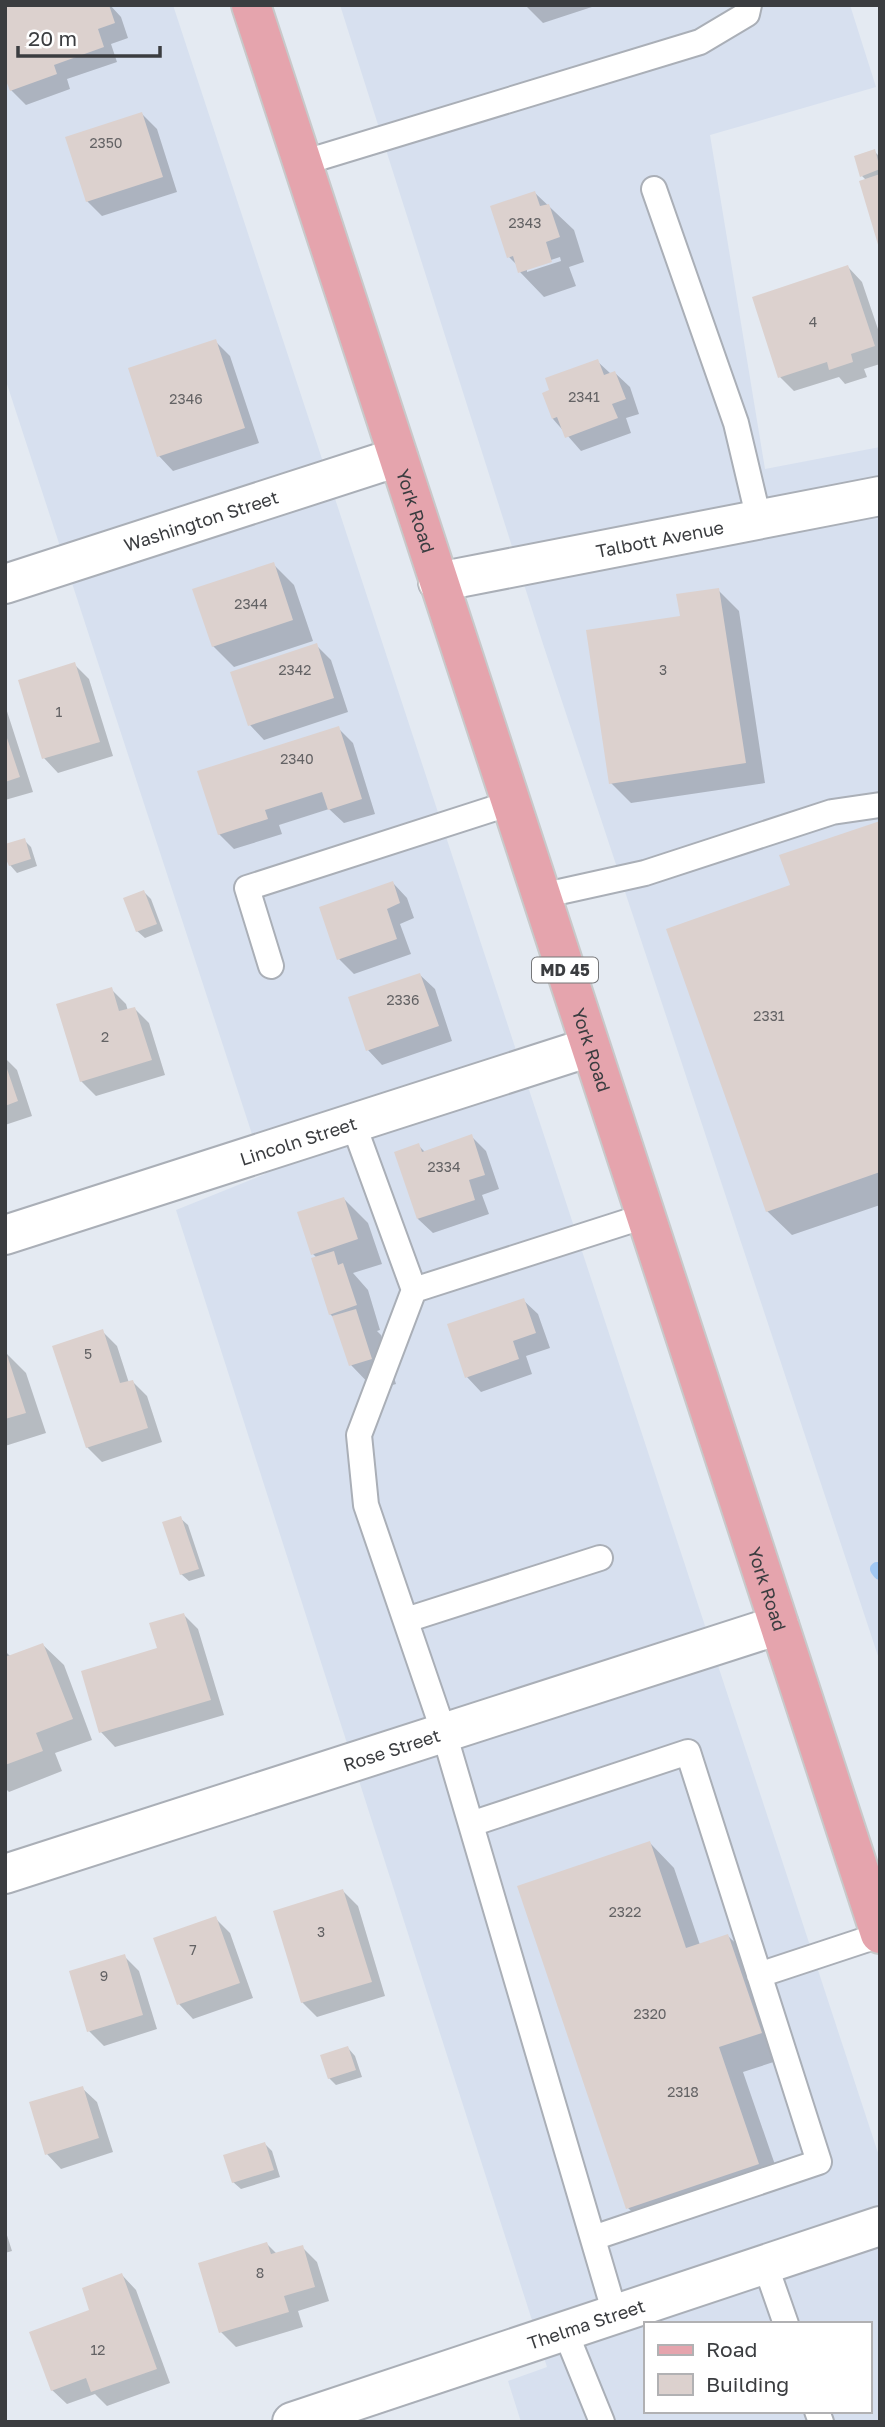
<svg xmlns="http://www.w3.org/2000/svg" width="885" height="2427" viewBox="0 0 885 2427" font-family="'Golos Text',sans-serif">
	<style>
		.built { fill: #d7e0ef; fill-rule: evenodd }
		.shadow { fill: #0003; fill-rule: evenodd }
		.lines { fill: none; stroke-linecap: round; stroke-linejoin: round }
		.stream { stroke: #a2c8f3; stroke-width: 14 }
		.building { fill: #dcd1ce }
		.lane-casing { stroke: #aaafb7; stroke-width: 28 }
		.street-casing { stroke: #aaafb7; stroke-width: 42 }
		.primary-casing { stroke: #c8c9ca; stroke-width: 42 }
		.lane { stroke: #fff; stroke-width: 24 }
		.street { stroke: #fff; stroke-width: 38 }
		.primary { stroke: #e5a4ad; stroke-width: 38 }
		.labels { text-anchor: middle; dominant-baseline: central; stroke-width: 5; stroke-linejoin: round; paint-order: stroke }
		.number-label { font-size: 14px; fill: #636264 }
		.shield { fill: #fff; stroke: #767779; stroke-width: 2 }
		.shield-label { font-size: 16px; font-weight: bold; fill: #3b3d40 }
		.street-label { font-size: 18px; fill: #3b3d40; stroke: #fff }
	</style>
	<rect width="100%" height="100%" fill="#e4eaf2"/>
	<path class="built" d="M5 5H173L880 2159V2422H521L508 2381 547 2367 176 1210 265 1174 5 378ZM645 2324H869V2411H645Z
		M340 5H850L876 87 710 135 765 469 880 447V1662L542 641Z"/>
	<path class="shadow" d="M5 5H110L121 17 128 38 111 44 117 62 67 79 70 89 26 105 11 90Z
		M525 5H598L543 23Z
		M142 114 157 129 177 192 102 216 87 201Z
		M874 151 880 157V244L866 180 862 176Z
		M535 193 574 230 584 262 569 267 576 286 544 297 520 272 518 266 509 257ZM560 257 561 261 527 272V268Z
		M848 267 862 282 880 335V364L864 369 867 377 845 384 839 377 794 391 780 377Z
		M215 341 230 356 259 443 173 471 159 456Z
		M597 361 611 374 615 373 630 387 639 414 626 418 631 433 581 451 553 419 544 394Z
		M273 564 294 585 313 641 234 667 213 646Z
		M718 590 739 611 765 783 631 803 611 783 682 617Z
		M316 645 331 660 348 712 264 740 250 725Z
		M74 664 89 679 113 756 58 773 44 758Z
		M5 705 33 792 5 800Z
		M338 728 353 743 375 814 344 823 329 809 279 825 282 834 234 849 219 834Z
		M880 822V1205L792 1235 767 1211 792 886Z
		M24 840 31 847 37 866 17 873 10 865Z
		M393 883 407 898 414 918 400 924 411 954 354 974 339 959Z
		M144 892 151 899 163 931 145 938 137 931Z
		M420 975 435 989 452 1041 382 1065 368 1050Z
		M111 989 126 1004 128 1011 135 1009 149 1023 165 1075 96 1096 81 1081Z
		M5 1058 17 1070 32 1116 5 1125Z
		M471 1136 486 1151 499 1189 482 1195 489 1214 433 1233 418 1219V1145L425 1152Z
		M344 1199 368 1223 382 1264 353 1273 368 1290 380 1330 377 1331 381 1335 396 1384 375 1390 351 1365 334 1318 330 1314 317 1258 313 1254Z
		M523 1300 538 1314 550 1348 526 1356 532 1374 481 1392 467 1377Z
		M102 1331 117 1346 129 1383 132 1381 147 1396 162 1442 102 1462 87 1447Z
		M5 1352 26 1373 46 1433 5 1446Z
		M180 1518 188 1525 205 1576 189 1581 181 1574Z
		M184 1615 198 1629 224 1715 115 1747 101 1732Z
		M43 1645 64 1665 92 1740 55 1753 62 1771 9 1792 5 1788V1651L11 1657Z
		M650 1843 674 1868 700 1945 728 1936 753 1960 786 2058 743 2072 783 2188 653 2232 628 2208Z
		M343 1891 358 1906 385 1996 317 2017 302 2002Z
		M215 1918 230 1933 253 1998 193 2019 179 2004 156 1939Z
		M124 1956 139 1971 157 2029 104 2046 89 2031Z
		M348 2048 355 2056 362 2077 336 2085 329 2078Z
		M82 2088 97 2102 113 2152 61 2169 47 2154Z
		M265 2144 272 2151 280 2177 241 2189 233 2182Z
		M5 2229 12 2251 5 2253Z
		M267 2244 277 2254 302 2247 317 2262 329 2301 298 2311 303 2327 236 2347 221 2332Z
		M122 2275 136 2290 170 2383 107 2406 95 2394 67 2404 52 2390 92 2311Z"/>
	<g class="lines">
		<path class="stream" d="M877 1569 880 1573"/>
	</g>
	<path class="building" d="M5 5H109L115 23 98 29 104 47 54 65 57 74 10 91 5 78Z
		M142 112 163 177 86 202 65 137Z
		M875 149 880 169 860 177 854 156Z
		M880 174V248H879L859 181Z
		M535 191 540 206 549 204 560 237 546 242 552 262 518 273 513 256 507 258 490 206Z
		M848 265 875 346 851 354 853 362 829 370 827 362 778 378 752 297Z
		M216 339 245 428 157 457 128 368Z
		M598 359 604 375 615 371 626 399 612 404 618 418 565 438 557 417 552 419 542 393 549 390 545 378Z
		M274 562 293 620 212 647 192 589Z
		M719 588 746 763 609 784 586 630 680 616 676 594Z
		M317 643 334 698 248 726 230 672Z
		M75 662 100 742 42 759 18 680Z
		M339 726 362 799 328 810 322 792 265 810 268 819 218 835 197 771Z
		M5 732 20 777 5 782Z
		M880 821V1172L766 1212 666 929 790 885 779 855Z
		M25 838 31 859 9 866 5 857V844Z
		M393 881 400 903 387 909 397 939 337 960 319 907Z
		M144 890 157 924 136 932 123 898Z
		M420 973 439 1026 366 1051 348 997Z
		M112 987 119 1011 135 1007 152 1060 80 1082 56 1004Z
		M5 1063 18 1101 5 1106Z
		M472 1134 485 1175 469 1180 475 1200 417 1219 394 1152 419 1143 422 1152Z
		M344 1197 358 1239 311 1255 297 1212Z
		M334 1251 338 1265 343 1263 357 1305 329 1315 311 1258Z
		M524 1298 536 1333 513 1341 519 1359 465 1378 447 1324Z
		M356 1309 372 1359 349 1366 332 1316Z
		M103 1329 120 1383 133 1380 148 1428 86 1448 52 1346Z
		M5 1349 26 1413 5 1419Z
		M181 1516 199 1569 180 1575 162 1522Z
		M184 1613 211 1700 99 1733 81 1671 157 1648 149 1623Z
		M43 1643 73 1719 36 1733 43 1751 5 1765V1657Z
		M650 1841 686 1948 728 1934 762 2033 719 2047 759 2164 626 2209 517 1886Z
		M343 1889 372 1982 301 2003 273 1911Z
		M216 1916 240 1983 177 2005 153 1938Z
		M125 1954 143 2015 87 2032 69 1971Z
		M348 2046 356 2070 328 2079 320 2055Z
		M83 2086 99 2138 45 2155 29 2102Z
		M265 2142 274 2170 232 2183 223 2155Z
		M267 2242 271 2254 303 2245 315 2287 284 2296 289 2312 219 2333 198 2263Z
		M122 2273 157 2369 91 2392 86 2378 51 2391 29 2332 89 2310 82 2288Z"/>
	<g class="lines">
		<g class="lane-casing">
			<path id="lane" d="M302 163 700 42 747 14 749 5
				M654 189 736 423 759 520
				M541 896 645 873 832 812 880 805
				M271 966 247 888 511 803
				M353 1123 414 1290 359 1435 366 1505 444 1733 615 2314
				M414 1290 645 1216
				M406 1620 600 1558
				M471 1824 688 1752 819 2162 593 2238
				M759 1975 880 1935
				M765 2264 786 2324
				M565 2331 602 2422
				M817 2411 821 2422"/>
		</g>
		<g class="street-casing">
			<g id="street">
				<path id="s1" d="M438 582 880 496"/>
				<path id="s2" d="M5 584 398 457"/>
				<path id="s3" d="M5 1235 590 1047"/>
				<path id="s4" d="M5 1874 779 1625"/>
				<path id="s5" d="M292 2422 880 2226"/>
			</g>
		</g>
		<g class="primary-casing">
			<g id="primary">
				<path id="s6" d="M251 5 880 1934"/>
			</g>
		</g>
		<use href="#lane" class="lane"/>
		<use href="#street" class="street"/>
		<use href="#primary" class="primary"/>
	</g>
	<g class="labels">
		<g class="number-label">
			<text x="106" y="142">2350</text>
			<text x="525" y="222">2343</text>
			<text x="813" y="321">4</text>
			<text x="584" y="396">2341</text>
			<text x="186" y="398">2346</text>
			<text x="251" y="603">2344</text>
			<text x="295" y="669">2342</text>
			<text x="663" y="669">3</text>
			<text x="59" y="711">1</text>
			<text x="297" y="758">2340</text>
			<text x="403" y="999">2336</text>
			<text x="769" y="1015">2331</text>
			<text x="105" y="1036">2</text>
			<text x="444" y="1166">2334</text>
			<text x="88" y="1353">5</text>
			<text x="625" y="1911">2322</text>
			<text x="321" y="1931">3</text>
			<text x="193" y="1949">7</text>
			<text x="104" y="1975">9</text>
			<text x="650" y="2013">2320</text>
			<text x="683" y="2091">2318</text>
			<text x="260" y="2272">8</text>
			<text x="98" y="2349">12</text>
		</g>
		<rect class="shield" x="532" y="957.5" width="66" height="25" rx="5"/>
		<g class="shield-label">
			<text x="565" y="970">MD 45</text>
		</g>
		<g class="street-label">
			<text stroke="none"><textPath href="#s6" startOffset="532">York Road</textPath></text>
			<text stroke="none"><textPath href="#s2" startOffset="206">Washington Street</textPath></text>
			<text stroke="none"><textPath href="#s1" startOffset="226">Talbott Avenue</textPath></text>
			<text stroke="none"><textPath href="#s6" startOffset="1099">York Road</textPath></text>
			<text stroke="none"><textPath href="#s3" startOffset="308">Lincoln Street</textPath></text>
			<text stroke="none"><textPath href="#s6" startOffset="1666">York Road</textPath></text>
			<text stroke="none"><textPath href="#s4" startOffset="406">Rose Street</textPath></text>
			<text stroke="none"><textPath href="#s5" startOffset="310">Thelma Street</textPath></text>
		</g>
	</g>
	<rect width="885" height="2427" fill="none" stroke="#3b3d40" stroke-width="14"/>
	<rect x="644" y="2322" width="228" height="91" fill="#ffffff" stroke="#b1b1b3" stroke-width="2"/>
	<rect x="658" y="2345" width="35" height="10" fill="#e5a4ad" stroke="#b1b1b3" stroke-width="2"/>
	<text x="706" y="2357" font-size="21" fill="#3b3d40">Road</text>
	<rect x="658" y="2374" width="35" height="21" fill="#dcd1ce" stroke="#b1b1b3" stroke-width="2"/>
	<text x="706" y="2392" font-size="21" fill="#3b3d40">Building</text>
	<path d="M18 46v10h142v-10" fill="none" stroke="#3b3d40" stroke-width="3.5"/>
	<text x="28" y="46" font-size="21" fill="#3b3d40" stroke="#ffffff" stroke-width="5" paint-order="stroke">20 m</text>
</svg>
